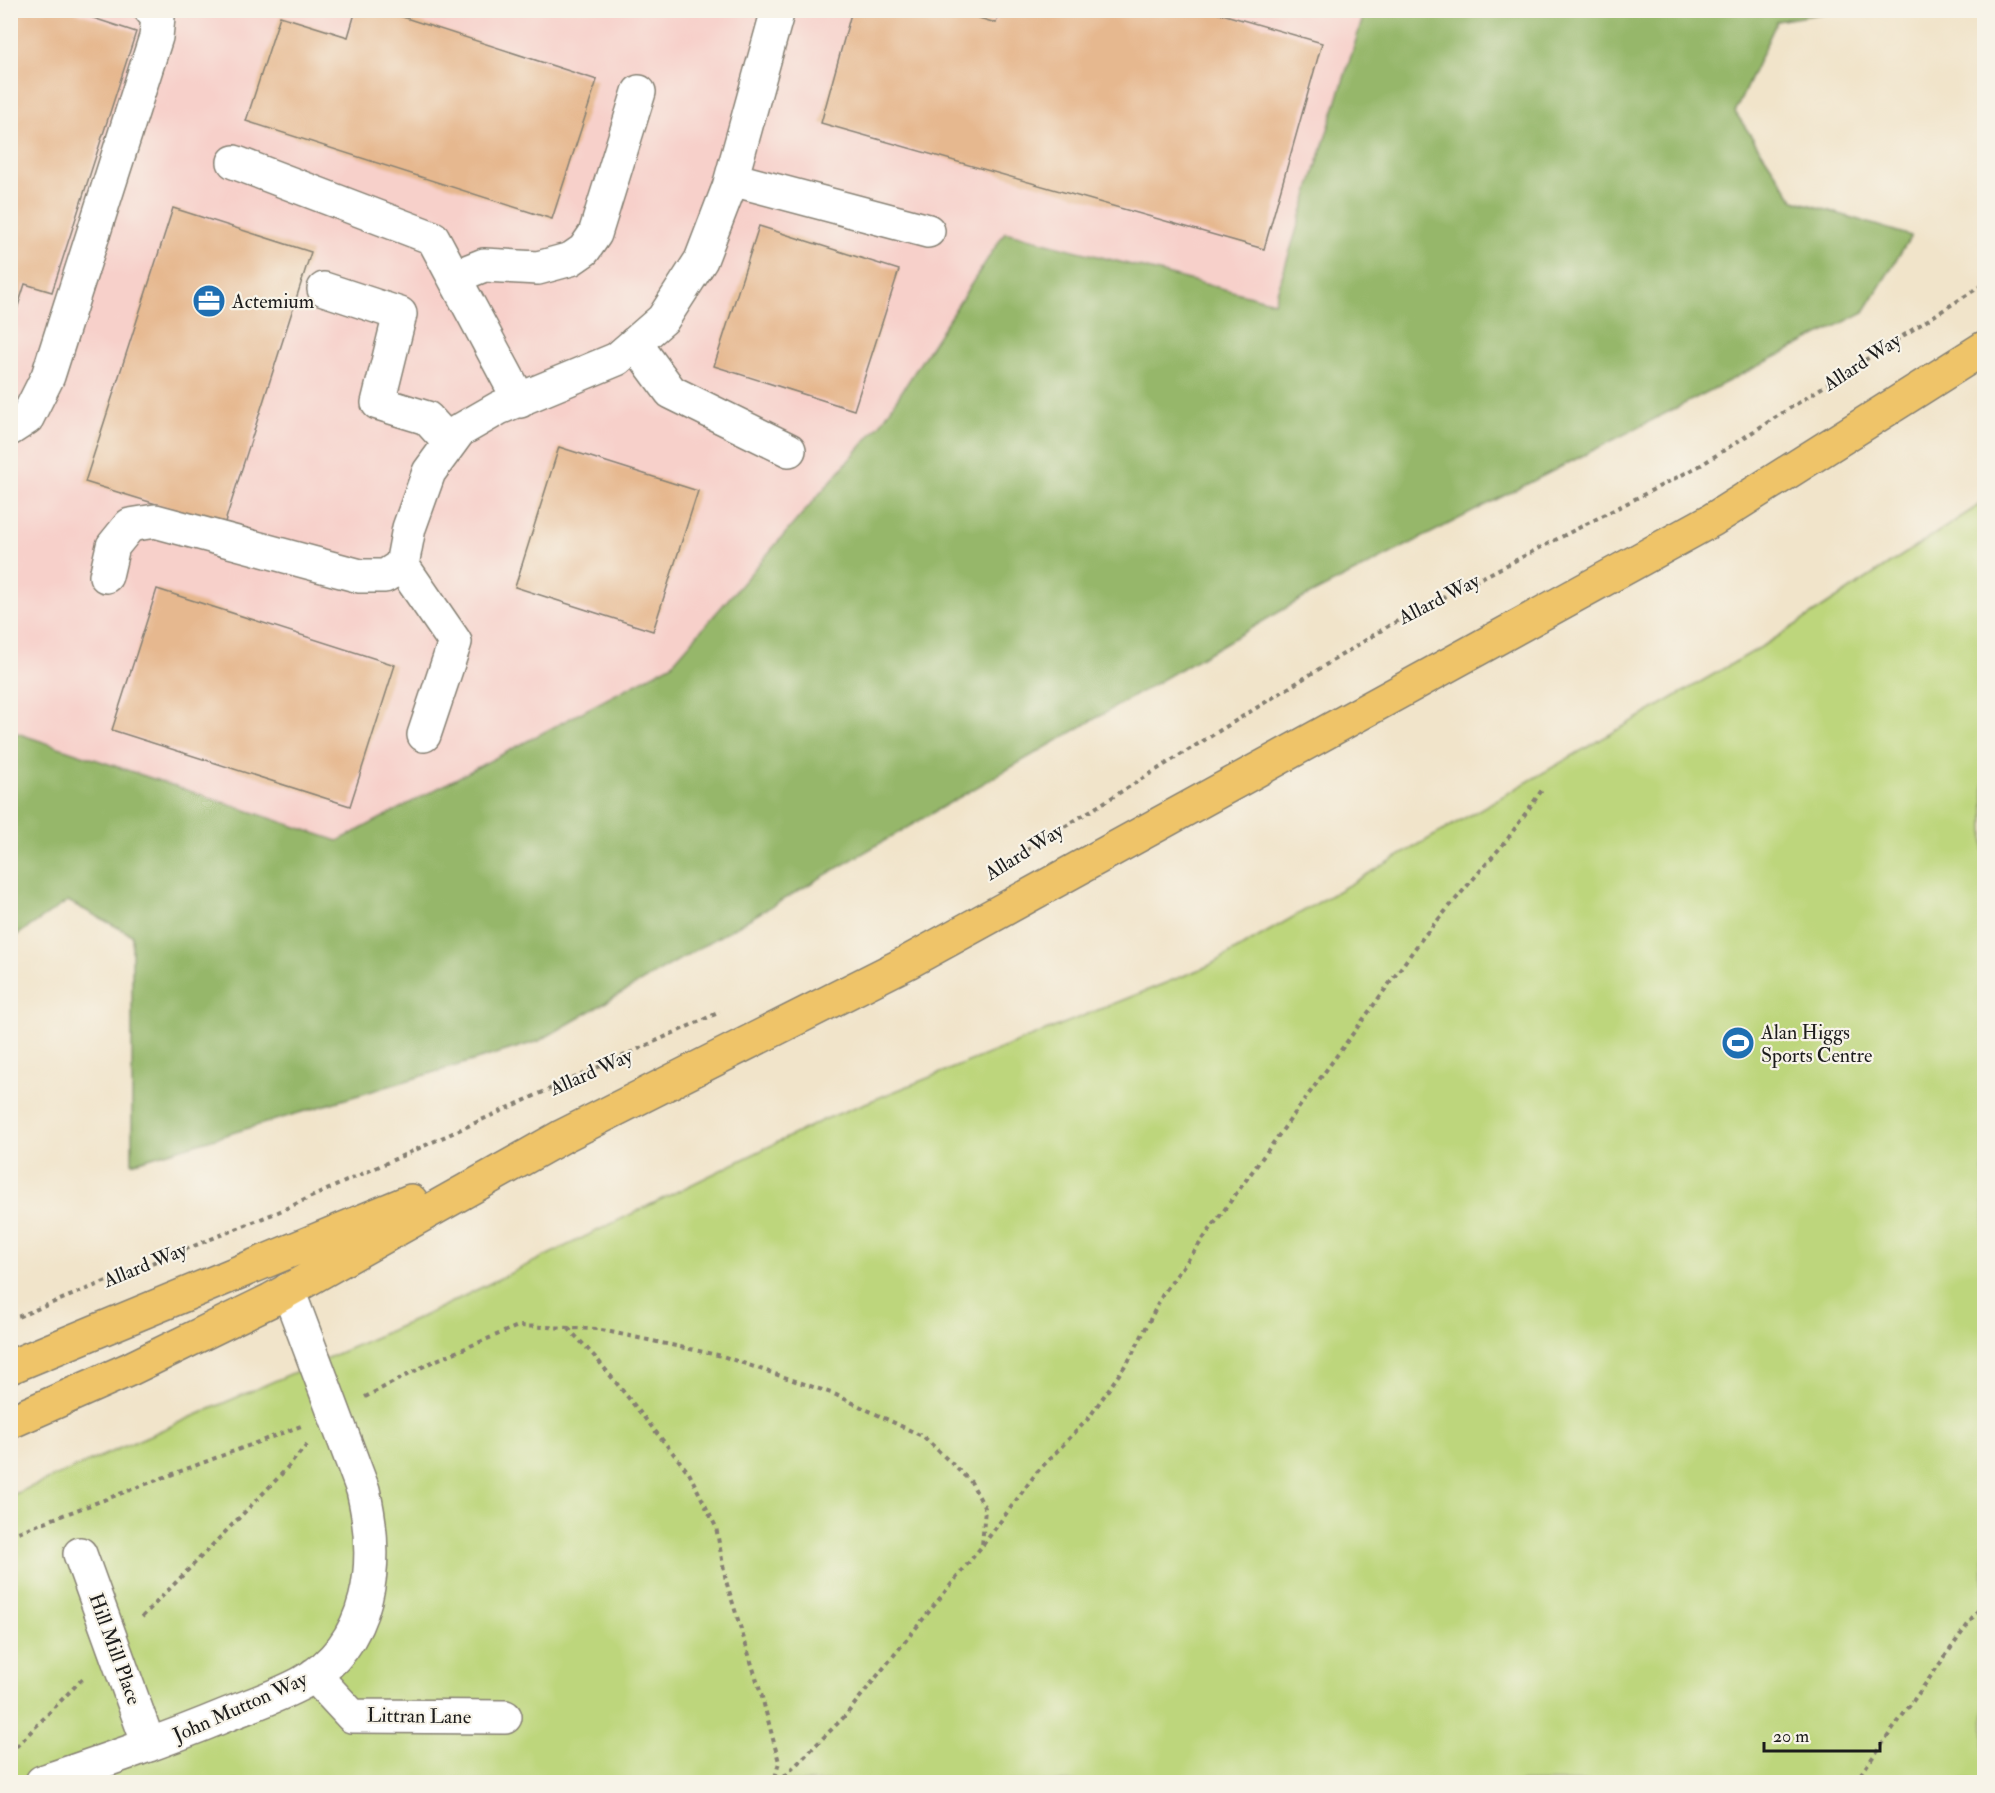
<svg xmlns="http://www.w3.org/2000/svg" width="1995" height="1793" viewBox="0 0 1995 1793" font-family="'IM FELL Double Pica',serif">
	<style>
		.built { fill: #f7d0ca }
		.green { fill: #bdd67b; stroke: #6c794c; stroke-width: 1.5 }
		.forest { fill: #96b76b; stroke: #596a44; stroke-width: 1.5 }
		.building { fill: #e6b88f }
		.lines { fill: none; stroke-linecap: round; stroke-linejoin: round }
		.minor-casing { stroke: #868073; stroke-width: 36 }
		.major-casing { stroke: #868073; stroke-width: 36 }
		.path { stroke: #868073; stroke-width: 4; stroke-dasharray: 4.5 4.5; stroke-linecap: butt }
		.minor { stroke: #fff; stroke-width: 33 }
		.major { stroke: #efc469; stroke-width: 33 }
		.labels { text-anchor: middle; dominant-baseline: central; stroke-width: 4.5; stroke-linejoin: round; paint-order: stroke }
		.poi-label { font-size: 20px; fill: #1c1c1c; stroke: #f7f3e8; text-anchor: start }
		.street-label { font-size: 20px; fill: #1c1c1c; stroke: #f7f3e8 }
	</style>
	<rect width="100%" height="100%" fill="#f7f3e8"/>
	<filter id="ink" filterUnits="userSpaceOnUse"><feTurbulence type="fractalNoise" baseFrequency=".0167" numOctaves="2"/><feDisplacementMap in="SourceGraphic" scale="12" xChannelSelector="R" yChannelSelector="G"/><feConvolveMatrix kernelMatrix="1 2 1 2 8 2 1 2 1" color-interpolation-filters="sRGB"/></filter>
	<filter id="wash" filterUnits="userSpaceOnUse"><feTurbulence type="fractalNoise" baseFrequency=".008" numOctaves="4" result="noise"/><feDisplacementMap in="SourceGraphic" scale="24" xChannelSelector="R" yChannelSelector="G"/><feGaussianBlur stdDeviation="1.35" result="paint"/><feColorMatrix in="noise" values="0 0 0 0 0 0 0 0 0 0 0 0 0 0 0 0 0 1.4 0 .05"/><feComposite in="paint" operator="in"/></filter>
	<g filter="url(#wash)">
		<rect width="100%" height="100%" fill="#f1e4ca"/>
		<path class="built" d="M11 11H1365L1274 303 1005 232 882 422 671 665 338 841 11 731Z"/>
		<path class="green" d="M1984 502V1782H11L10 1496 417 1319 823 1120 1208 966 1768 643Z"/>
		<path class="forest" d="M1365 11H1836L1777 21 1735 112 1794 200 1911 236 1864 312 1298 601 539 1041 132 1163V935L68 901 11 939V731L338 841 671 665 882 422 1005 232 1274 302Z"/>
		<g id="blocks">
			<path class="building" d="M10 10H69L136 32 52 292 25 284 11 328Z
				M356 10H381L597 80 552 219 246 121 280 16 348 37Z
				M852 10H952L996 23 999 10H1208L1322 43 1264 249 821 123Z
				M173 208 311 252 224 525 85 482Z
				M759 226 899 270 854 410 714 366Z
				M559 447 698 491 653 631 515 587Z
				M157 589 395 665 350 806 112 730Z"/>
		</g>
	</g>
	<g filter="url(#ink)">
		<use href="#blocks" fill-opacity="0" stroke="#868073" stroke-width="1.5"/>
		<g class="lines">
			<g class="minor-casing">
				<path id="minor" d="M234 162 433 238 520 401
					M732 179 928 231
					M454 277 484 265 538 268 571 259 584 250 595 234 639 92
					M324 289 400 314 378 403 427 418 450 443
					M635 343 671 392 789 450
					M10 429 27 418 48 376 156 37 158 17 151 10
					M402 565 455 642 424 735
					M106 576 113 546 130 525 155 521 360 576H385L402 565 409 528 429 472 459 431 499 408 617 359 663 319 701 260 729 187 778 10
					M80 1554 149 1745
					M314 1675 352 1716 505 1717
					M42 1782C104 1761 166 1740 226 1715 251 1705 278 1696 302 1683 373 1643 380 1562 363 1490L288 1290"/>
			</g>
			<g class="major-casing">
				<path id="major" d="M10 1367 411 1201
					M10 1422 130 1369 271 1300 563 1136 908 962 1712 520 1984 348"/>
			</g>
			<path class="path" d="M1011 860 1390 625 1701 465 1984 284
				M10 1320 278 1212 720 1012
				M568 1328 597 1359 689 1473 716 1527 726 1581 762 1697 779 1762 774 1782
				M365 1397 432 1362 518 1326 597 1329 722 1356 834 1394 924 1437 971 1482 985 1508 982 1546 845 1716 779 1782
				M10 1535 301 1426
				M983 1545 1037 1472 1088 1419 1131 1357 1163 1294 1424 936 1506 841 1542 790
				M142 1617 278 1478 307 1445
				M10 1753 85 1676
				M1855 1782 1984 1602"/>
			<use href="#minor" class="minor"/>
			<use href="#major" class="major"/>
		</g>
	</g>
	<defs>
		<g id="office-disc" transform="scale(1.725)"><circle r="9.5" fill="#1f6fb2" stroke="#f7f3e8"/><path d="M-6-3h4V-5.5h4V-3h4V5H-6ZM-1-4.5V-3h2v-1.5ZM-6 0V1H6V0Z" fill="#fff"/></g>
		<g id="stadium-disc" transform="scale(1.725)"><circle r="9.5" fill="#1f6fb2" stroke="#f7f3e8"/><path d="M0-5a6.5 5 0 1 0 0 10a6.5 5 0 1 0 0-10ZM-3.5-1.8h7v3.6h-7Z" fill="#fff"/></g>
	</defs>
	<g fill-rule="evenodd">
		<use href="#office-disc" x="209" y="301"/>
		<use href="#stadium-disc" x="1738" y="1043"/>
	</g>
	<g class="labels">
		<g class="poi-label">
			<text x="232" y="301">Actemium</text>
			<text x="1761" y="1032">Alan Higgs<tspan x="1761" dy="23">Sports Centre</tspan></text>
		</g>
		<g class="street-label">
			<text transform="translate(1862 362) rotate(-33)">Allard Way</text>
			<text transform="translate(1439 599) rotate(-27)">Allard Way</text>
			<text transform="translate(1024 852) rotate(-32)">Allard Way</text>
			<text transform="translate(591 1072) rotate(-24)">Allard Way</text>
			<text transform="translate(145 1265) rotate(-22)">Allard Way</text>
			<text transform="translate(115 1649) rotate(70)">Hill Mill Place</text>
			<text transform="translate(240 1707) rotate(-24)">John Mutton Way</text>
			<text transform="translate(419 1716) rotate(1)">Littran Lane</text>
		</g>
	</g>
	<rect width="1995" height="1793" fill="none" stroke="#f7f3e8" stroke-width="36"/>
	<path d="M1764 1742v9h116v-9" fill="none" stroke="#1c1c1c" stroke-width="3"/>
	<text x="1773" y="1742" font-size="18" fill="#1c1c1c" stroke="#f7f3e8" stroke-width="4.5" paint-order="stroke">20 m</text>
</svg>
